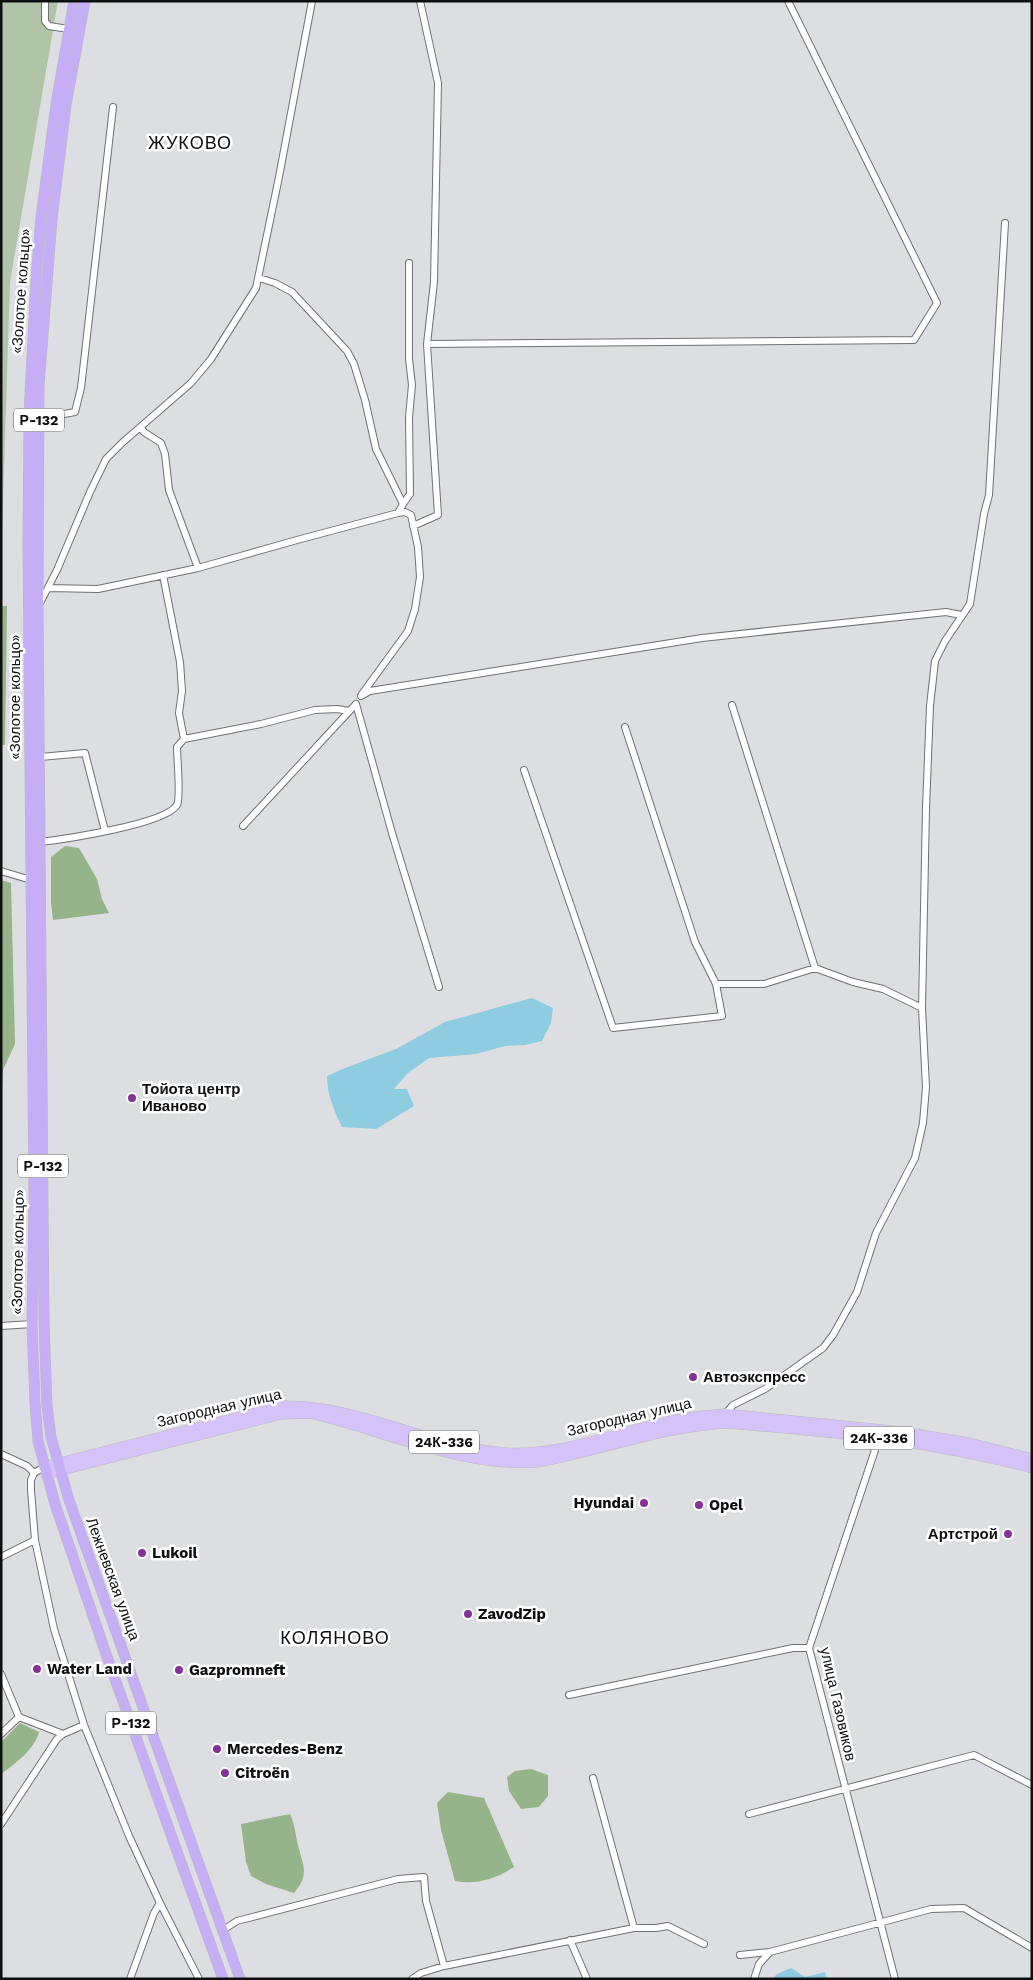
<svg xmlns="http://www.w3.org/2000/svg" width="1033" height="1980" viewBox="0 0 1033 1980" font-family="'Work Sans',sans-serif">
	<style>
		.green { fill: #b0c4a8 }
		.forest { fill: #96b489 }
		.water { fill: #8ecde1 }
		.lines { fill: none; stroke-linecap: round; stroke-linejoin: round }
		.minor-casing { stroke: #707174; stroke-width: 8 }
		.primary-casing { stroke: #bcbcbc; stroke-width: 11 }
		.trunk-casing { stroke: #bcbcbc; stroke-width: 11 }
		.minor { stroke: #fff; stroke-width: 6 }
		.primary { stroke: #d4c2f8; stroke-width: 10 }
		.trunk { stroke: #c6aef6; stroke-width: 10 }
		.poi-dot { fill: #872f9b; stroke: #fff; stroke-width: 2 }
		.labels { text-anchor: middle; dominant-baseline: central; stroke-width: 5; stroke-linejoin: round; paint-order: stroke }
		.shield { fill: #fff; stroke: #565758; stroke-width: 1 }
		.shield-label { font-size: 14px; font-weight: bold; fill: #0e0f10 }
		.street-label { font-size: 15px; fill: #0e0f10; stroke: #fff }
		.poi-label { font-size: 15px; font-weight: bold; fill: #0e0f10; stroke: #fff; text-anchor: start }
		.quarter-label { font-size: 18px; letter-spacing: 1px; fill: #0e0f10; stroke: #fff }
	</style>
	<rect width="100%" height="100%" fill="#dddee1"/>
	<path class="green" d="M1 1H58L10 282 1 565Z"/>
	<path class="forest" d="M1 606H7L5 745H1Z
		M65 846 79 848 97 879 102 899 109 913 53 920 51 903V857Z
		M1 880 11 883 15 1044 3 1070 1 1109Z
		M20 1723 39 1732C35 1749 15 1764 1 1774V1742Z
		M531 1769 548 1775V1796L539 1807 521 1809 509 1791 507 1777 515 1771Z
		M448 1792 484 1798 514 1867C495 1879 477 1885 455 1881L441 1830 437 1803Z
		M290 1814C295 1825 295 1833 298 1845 303 1866 310 1874 294 1893L266 1884 251 1876 246 1862 241 1824Z"/>
	<path class="water" d="M532 998 553 1008 551 1023 542 1041 525 1045 505 1046 476 1054 429 1058 408 1073 394 1089H407L414 1106 376 1129 342 1127C334 1110 327 1095 327 1076L345 1068 396 1049 445 1022Z
		M791 1968 805 1977 825 1972 827 1979H772L777 1974Z"/>
	<g class="lines">
		<g class="minor-casing">
			<path id="minor" d="M45 1V21L49 26 69 29
				M420 1 438 83 434 282 427 344
				M39 413 64 414 75 412 81 388 113 107
				M141 428 144 432 161 443 165 454 169 490 198 568
				M403 504 410 494 409 417 412 385 409 359V263
				M413 526 438 515 427 344 914 340 937 303 788 1
				M48 588 98 589 198 568 297 540 398 513 403 504 376 449 365 400 354 364 347 351 292 292 275 283 259 278
				M40 603 57 570 90 492 106 459 123 442 191 383 211 359 256 288 279 177 312 1
				M362 694 408 631 415 609 420 577 418 547 411 515 405 512 398 513
				M361 696 370 691 702 638 946 612 961 615
				M732 705 815 968 853 982 883 989 922 1008
				M625 727 695 942 716 984
				M184 739 261 724 315 710 337 709 349 711
				M40 757 85 753 105 831
				M524 770 613 1028 722 1016 716 984H764L815 968
				M243 826 356 704 392 833 439 987
				M41 842C65 839 166 824 177 805 181 797 177 759 177 747L184 739 179 713 182 691 180 662 163 575
				M1 871 31 880
				M1 1326 32 1324
				M725 1414 733 1405 765 1389 823 1348 833 1335 857 1292 876 1233 915 1158 923 1123 926 1087 922 1008 926 808 930 706 935 661 945 641 970 604 984 514 989 495 1005 223
				M879 1438 809 1648 895 1979
				M1 1454 27 1466 34 1473
				M44 1467 34 1473 31 1480V1490L35 1540 54 1629 84 1725 129 1836 160 1903 199 1979
				M1 1557 35 1540
				M1 1674 19 1717
				M569 1695 793 1648H809
				M1 1734 19 1717 63 1734
				M593 1778 634 1928
				M749 1814 974 1755 1032 1785
				M1 1824 57 1739 63 1734 84 1725
				M223 1930 237 1921 398 1879 424 1877 426 1901 444 1966
				M570 1940 587 1979
				M740 1955 770 1952 931 1909 964 1908 1032 1948
				M130 1979 154 1913 160 1903
				M412 1979 421 1973 444 1966 634 1928H656L668 1926 704 1944
				M754 1979 759 1964 770 1952"/>
		</g>
		<g class="primary-casing">
			<path id="primary" d="M44 1467 283 1406C359 1405 429 1447 505 1453 557 1456 608 1436 657 1424 679 1418 702 1416 725 1414L903 1432 969 1443 1032 1459
				M46 1474 281 1414 310 1413C379 1429 466 1468 536 1462 555 1460 575 1453 595 1449 638 1438 680 1426 725 1423 828 1431 931 1441 1032 1468"/>
		</g>
		<g class="trunk-casing">
			<path id="trunk" d="M74 1 56 104 41 217 36 279 29 414 28 545 34 1197 32 1324 35 1403 38 1441 55 1504 106 1654 223 1979
				M85 1 66 105 52 219 39 386 38 605 44 1323 47 1406 51 1437 69 1500 240 1979"/>
		</g>
		<use href="#minor" class="minor"/>
		<use href="#primary" class="primary"/>
		<use href="#trunk" class="trunk"/>
	</g>
	<g class="poi-dot">
		<circle cx="132" cy="1098" r="5"/>
		<circle cx="693" cy="1377" r="5"/>
		<circle cx="644" cy="1503" r="5"/>
		<circle cx="699" cy="1505" r="5"/>
		<circle cx="1008" cy="1534" r="5"/>
		<circle cx="142" cy="1553" r="5"/>
		<circle cx="468" cy="1614" r="5"/>
		<circle cx="37" cy="1669" r="5"/>
		<circle cx="179" cy="1670" r="5"/>
		<circle cx="217" cy="1749" r="5"/>
		<circle cx="225" cy="1773" r="5"/>
	</g>
	<g class="labels">
		<g class="shield">
			<rect x="14" y="408.5" width="50" height="23" rx="4"/>
			<rect x="18" y="1154.5" width="50" height="23" rx="4"/>
			<rect x="844" y="1426.5" width="70" height="23" rx="4"/>
			<rect x="409" y="1430.5" width="70" height="23" rx="4"/>
			<rect x="106" y="1711.5" width="50" height="23" rx="4"/>
		</g>
		<g class="shield-label">
			<text x="39" y="420">Р-132</text>
			<text x="43" y="1166">Р-132</text>
			<text x="879" y="1438">24К-336</text>
			<text x="444" y="1442">24К-336</text>
			<text x="131" y="1723">Р-132</text>
		</g>
		<g class="street-label">
			<text transform="translate(21 291) rotate(-86)">«Золотое кольцо»</text>
			<text transform="translate(15 697) rotate(-90)">«Золотое кольцо»</text>
			<text transform="translate(18 1252) rotate(-89)">«Золотое кольцо»</text>
			<text transform="translate(219 1408) rotate(-13)">Загородная улица</text>
			<text transform="translate(629 1417) rotate(-13)">Загородная улица</text>
			<text transform="translate(113 1579) rotate(70)">Лежневская улица</text>
			<text transform="translate(838 1704) rotate(77)">улица Газовиков</text>
		</g>
		<g class="poi-label">
			<text x="142" y="1089">Тойота центр<tspan x="142" dy="17">Иваново</tspan></text>
			<text x="703" y="1377">Автоэкспресс</text>
			<text x="634" y="1503" text-anchor="end">Hyundai</text>
			<text x="709" y="1505">Opel</text>
			<text x="998" y="1534" text-anchor="end">Артстрой</text>
			<text x="152" y="1553">Lukoil</text>
			<text x="478" y="1614">ZavodZip</text>
			<text x="47" y="1669">Water Land</text>
			<text x="189" y="1670">Gazpromneft</text>
			<text x="227" y="1749">Mercedes-Benz</text>
			<text x="235" y="1773">Citroën</text>
		</g>
		<g class="quarter-label">
			<text x="190" y="142">ЖУКОВО</text>
			<text x="335" y="1637">КОЛЯНОВО</text>
		</g>
	</g>
	<rect width="1033" height="1980" fill="none" stroke="#0e0f10" stroke-width="5"/>
</svg>
